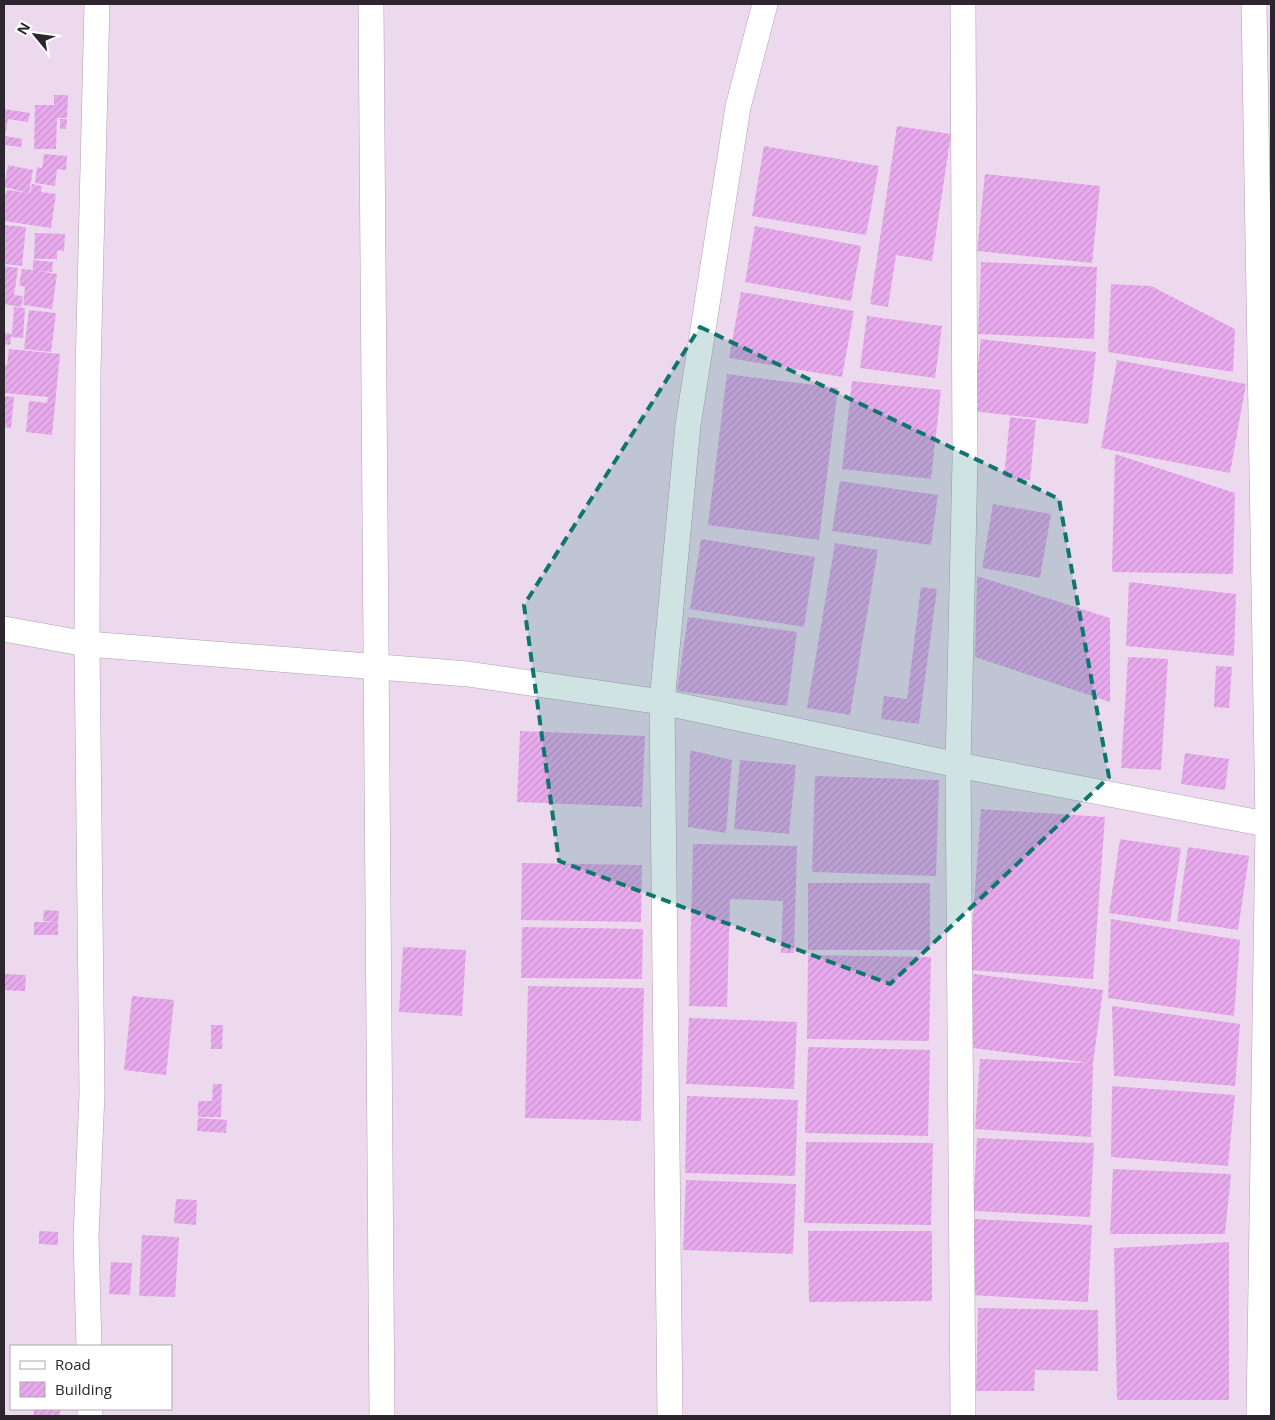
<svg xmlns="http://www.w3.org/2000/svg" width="1275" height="1420" viewBox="0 0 1275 1420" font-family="'Open Sans',sans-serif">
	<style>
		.building { fill: url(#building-hatch) }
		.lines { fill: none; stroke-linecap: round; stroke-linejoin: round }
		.street-casing { stroke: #b29fb3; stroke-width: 26 }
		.street { stroke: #fff; stroke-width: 25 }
		.marked { fill: #0f766e; fill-opacity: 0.2; stroke: #0f766e; stroke-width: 4; stroke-dasharray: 10 6; stroke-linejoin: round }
	</style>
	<defs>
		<pattern id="building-hatch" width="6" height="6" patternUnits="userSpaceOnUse" patternTransform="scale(1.25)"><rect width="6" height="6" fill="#e8aaed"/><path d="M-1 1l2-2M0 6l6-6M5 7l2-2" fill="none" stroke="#c792cc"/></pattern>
	</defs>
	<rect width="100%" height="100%" fill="#edd9ee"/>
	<path class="building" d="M54 95H68L67 118H57L56 149H34L35 105H54Z
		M4 109 30 113 28 122 8 119 5 136 22 139 21 147 4 145Z
		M60 119H67L66 129H60Z
		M897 126 951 134 932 261 896 255 888 307 870 304Z
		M764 146 879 166 866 235 752 216Z
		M44 154 67 156 66 170 57 169 55 186 35 183 37 167 42 168Z
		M8 165 33 170 29 193 4 187Z
		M985 174 1100 186 1092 263 977 251Z
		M32 184 42 186 41 192 56 194 51 228 4 221V198L7 190 30 193Z
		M4 225 26 227 22 266 4 264Z
		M755 226 861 246 851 301 745 282Z
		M35 233 65 234 64 251 57 250V259H34Z
		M33 260 53 262 52 272 38 271 57 274 52 309 23 305 25 287 19 285 22 269 33 270Z
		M981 262 1097 267 1094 339 978 334Z
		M4 266 18 268 14 295 23 296 21 307 4 304Z
		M1111 284 1151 286 1235 329 1233 372 1108 352Z
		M741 292 854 311 842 377 729 358Z
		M14 307 25 308 23 338 11 337 10 345 4 344V333L12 334Z
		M29 310 56 313 51 352 24 349Z
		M867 316 942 326 935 378 860 368Z
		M981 339 1096 352 1088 424 972 411Z
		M9 349 60 354 52 435 26 432 29 401 47 403 48 397 4 393V365H7Z
		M1117 360 1246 384 1230 473 1101 448Z
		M727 374 838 388 819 540 708 525Z
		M852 381 941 390 931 479 842 469Z
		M4 396 14 397 11 428 4 427Z
		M1010 417 1036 420 1030 480 1004 477Z
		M1115 454 1235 493 1233 574 1112 572Z
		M840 481 938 495 931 545 832 531Z
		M993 504 1051 514 1040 578 982 568Z
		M701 539 815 557 804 627 690 609Z
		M835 543 878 550 850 715 807 708Z
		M977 576 1110 618V702L975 657Z
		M1129 582 1236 594 1234 656 1126 646Z
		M921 587 937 589 919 724 881 719 884 696 907 699Z
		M688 617 797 632 787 706 677 691Z
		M1128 657 1168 659 1161 770 1121 768Z
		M1216 666 1232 667 1229 708 1214 707Z
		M520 731 645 736 642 807 517 802Z
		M690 750 732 760 726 833 688 827Z
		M1185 753 1229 759 1225 790 1181 784Z
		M740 760 796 765 789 834 734 829Z
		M815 776 939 780 936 876 812 872Z
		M981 809 1105 817 1093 979 969 970Z
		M1120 839 1181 848 1170 922 1109 913Z
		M693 844 797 846 794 953H781L783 901 730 899 727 1007 689 1006Z
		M1188 847 1249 856 1238 930 1177 921Z
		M522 863 642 865 641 922 521 920Z
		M808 883H930V950H808Z
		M44 910 59 911 58 922 43 921Z
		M1111 919 1240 940 1234 1016 1108 998Z
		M34 922H58V935H34Z
		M522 927 643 929 642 979 521 978Z
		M403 947 466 950 462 1016 399 1012Z
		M808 955 931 957 929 1041 807 1039Z
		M4 974 26 975 25 991 4 990Z
		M974 974 1103 990 1093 1063 1091 1137 975 1129 980 1059 1090 1063 965 1047Z
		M528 986 644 988 641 1121 525 1118Z
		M132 996 174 1000 166 1075 124 1070Z
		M1112 1006 1240 1024 1235 1086 1114 1076Z
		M689 1018 797 1022 794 1089 686 1084Z
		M211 1025H223L222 1049H211Z
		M808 1047 930 1050 928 1136 805 1133Z
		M213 1084H222L221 1117H198V1101H212Z
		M1112 1086 1235 1095 1228 1166 1111 1157Z
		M687 1096 798 1100 795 1176 685 1173Z
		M198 1118 227 1120 226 1133 197 1131Z
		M977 1138 1094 1143 1090 1217 973 1211Z
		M806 1142 933 1143 931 1225 804 1223Z
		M1113 1169 1231 1174 1225 1234H1110Z
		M686 1180 796 1184 793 1254 683 1250Z
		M176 1199 197 1200 196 1225 174 1223Z
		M975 1219 1092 1225 1088 1302 971 1295Z
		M39 1231 58 1232V1245L39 1244Z
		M808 1231H932V1301L809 1302Z
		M142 1235 179 1237 175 1297 139 1296Z
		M1229 1242V1400H1117L1114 1248Z
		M111 1262 132 1263 130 1295 109 1294Z
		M978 1308 1098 1310V1371L1035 1370 1034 1391H976Z
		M34 1409H60V1416H34Z"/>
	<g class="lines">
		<g class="street-casing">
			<path id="street" d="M371 4 382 1416
				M1254 4 1268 824 1259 1416
				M4 629 87 644 468 674 662 702 958 765 1271 825
				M89 1346 86 1237 92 1093 87 644 88 372 97 4
				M90 1409V1416
				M670 1416 662 702 688 425 738 107 765 4
				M963 1416 958 765 965 461 963 4"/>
		</g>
		<use href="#street" class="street"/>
	</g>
	<path class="marked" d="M700 327 1059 499 1109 777 890 984 559 861 524 605Z"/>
	<rect width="1275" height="1420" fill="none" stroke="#2e262e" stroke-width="10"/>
	<rect x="10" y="1345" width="162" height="65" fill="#ffffff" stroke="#aba8ab"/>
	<rect x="20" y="1361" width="25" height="8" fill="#ffffff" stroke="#aba8ab"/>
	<text x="55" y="1370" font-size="15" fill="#2e262e">Road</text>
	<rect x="20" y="1382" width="25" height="15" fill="url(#building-hatch)" stroke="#aba8ab"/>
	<text x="55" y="1395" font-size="15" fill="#2e262e">Building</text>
	<g transform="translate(35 35) rotate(299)" stroke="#ffffff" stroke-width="4" paint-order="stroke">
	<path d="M0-4L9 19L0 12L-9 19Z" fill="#2e262e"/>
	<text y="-8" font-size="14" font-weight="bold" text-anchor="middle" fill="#2e262e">N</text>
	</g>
</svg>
